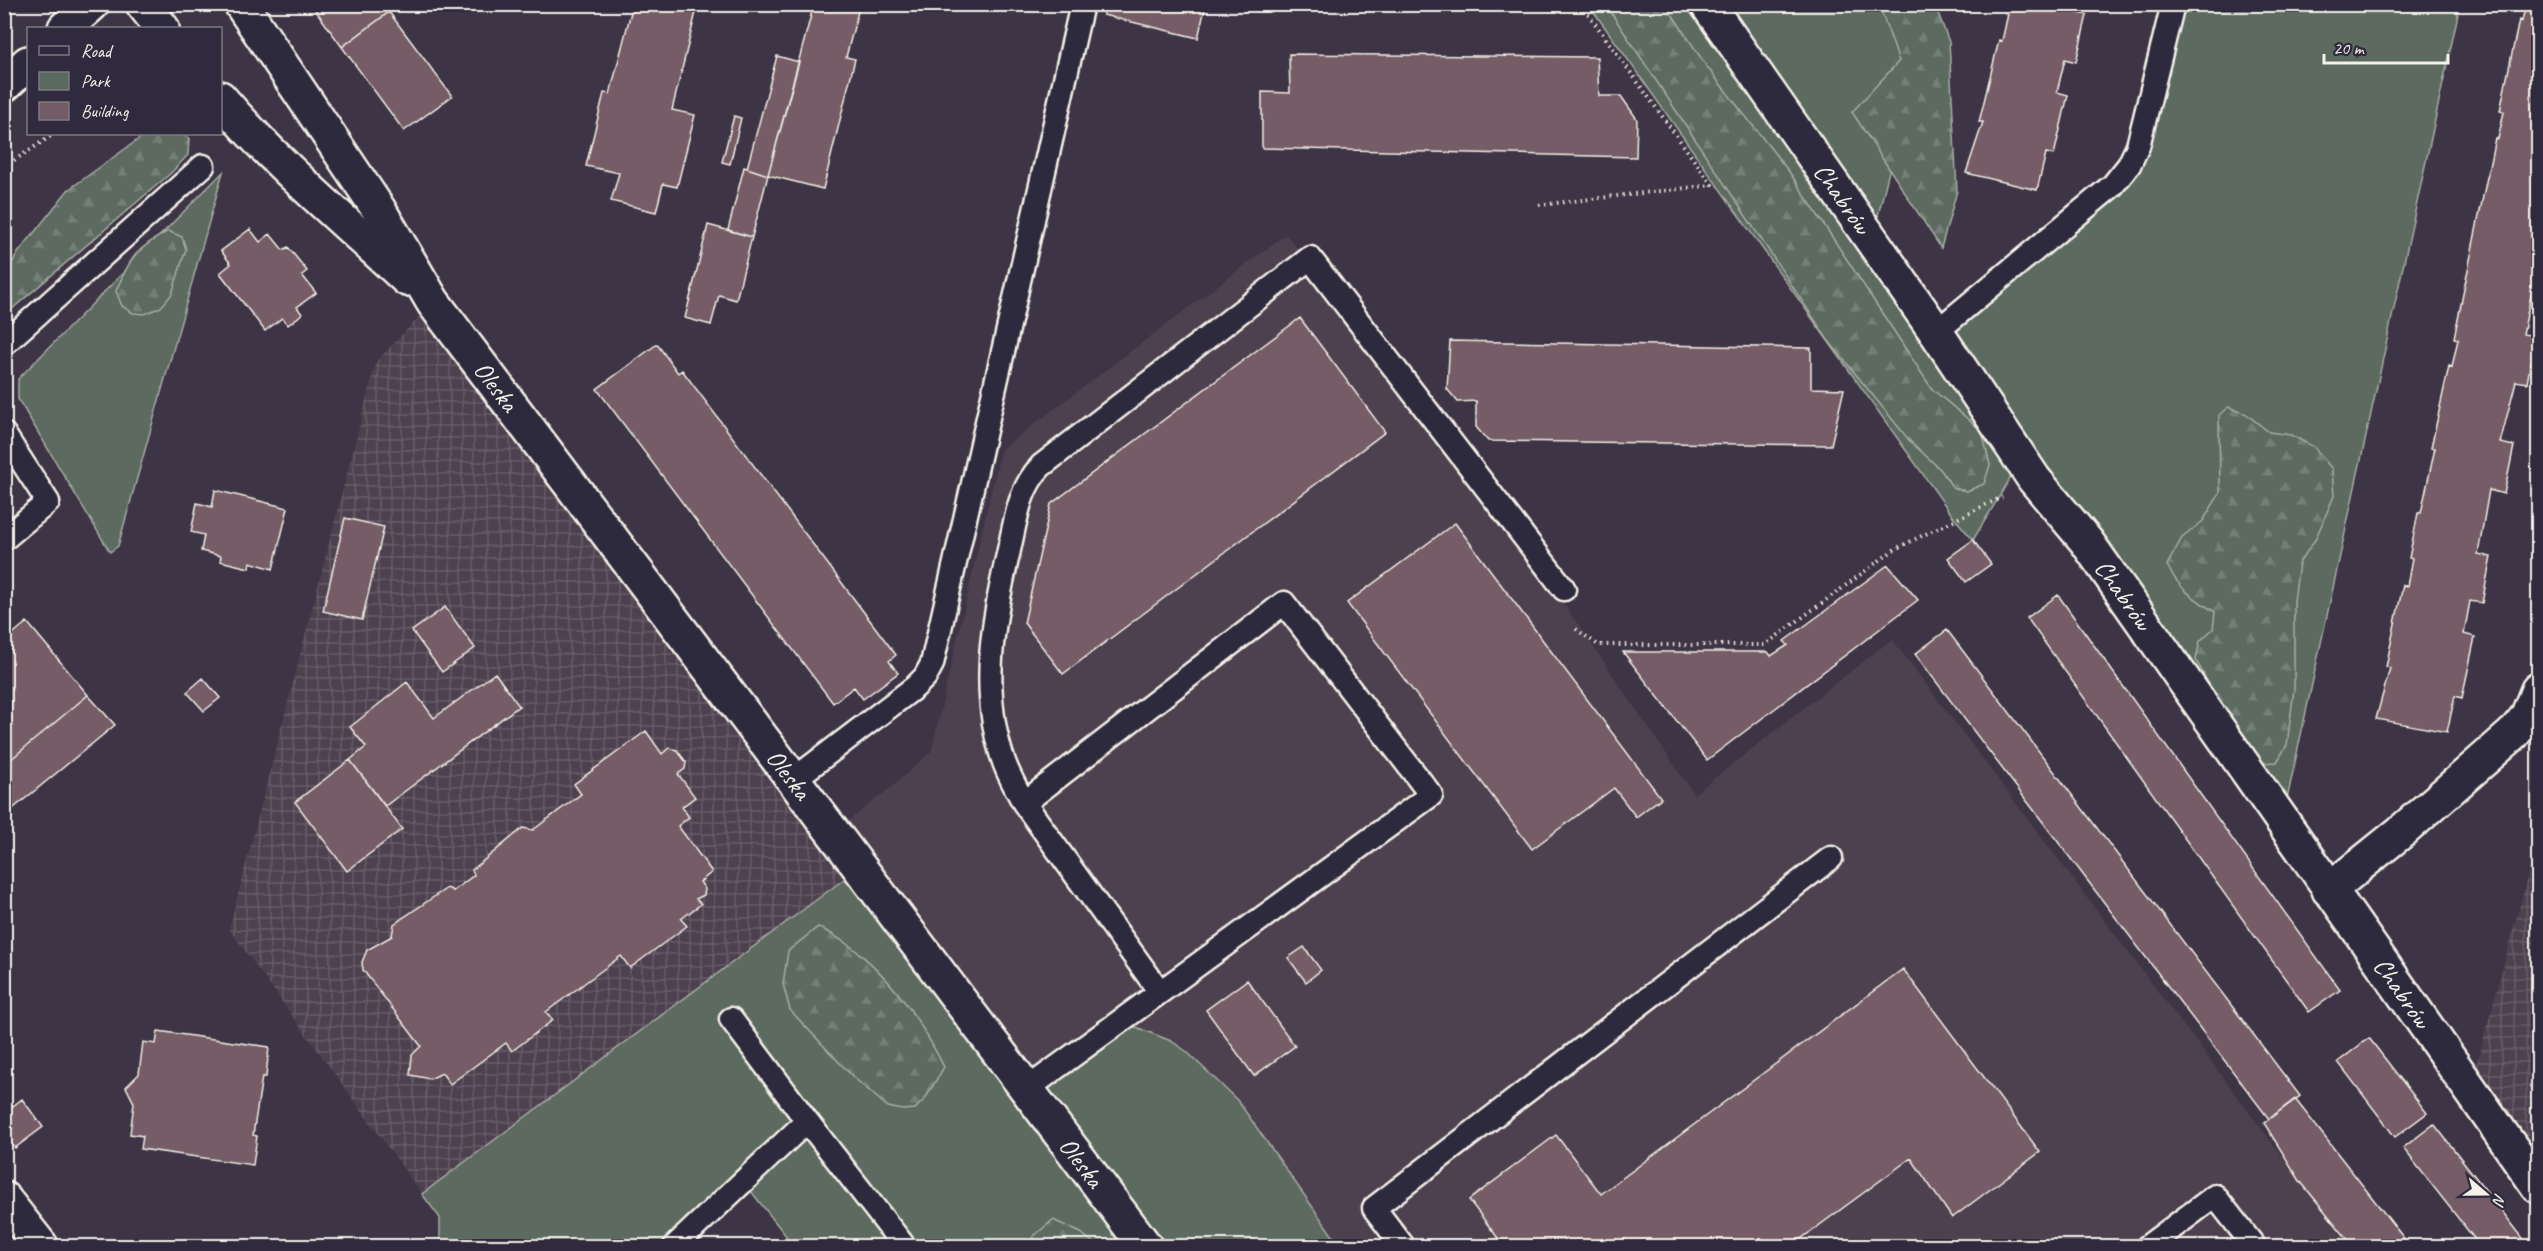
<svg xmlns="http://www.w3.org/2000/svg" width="2543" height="1251" viewBox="0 0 2543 1251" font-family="Caveat,sans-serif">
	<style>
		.built { fill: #4e404f }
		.industrial { fill: url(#industrial-grid) }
		.green { fill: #5b6a61; stroke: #a8aea4; stroke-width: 1.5 }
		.forest { fill: url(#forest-firs); stroke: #a8aea4; stroke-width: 1.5 }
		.building { fill: #745c66; stroke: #f4f1e8; stroke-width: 1.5 }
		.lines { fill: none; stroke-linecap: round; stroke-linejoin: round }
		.lane-casing { stroke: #f4f1e8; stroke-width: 27 }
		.street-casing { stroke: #f4f1e8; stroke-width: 38 }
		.secondary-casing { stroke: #f4f1e8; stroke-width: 38 }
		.path { stroke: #f4f1e8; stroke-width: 4; stroke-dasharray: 1.5 4.5; stroke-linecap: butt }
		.lane { stroke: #2f2a3d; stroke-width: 22 }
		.street { stroke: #2f2a3d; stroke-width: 33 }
		.secondary { stroke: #2f2a3d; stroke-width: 33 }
		.labels { text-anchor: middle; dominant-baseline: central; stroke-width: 6; stroke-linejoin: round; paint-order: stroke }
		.street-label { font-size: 26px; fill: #f4f1e8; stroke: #2f2a3d }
	</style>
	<defs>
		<pattern id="industrial-grid" width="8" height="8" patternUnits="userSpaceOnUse" patternTransform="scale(1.5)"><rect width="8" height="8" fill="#4e404f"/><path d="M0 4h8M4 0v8" fill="none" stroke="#685c68"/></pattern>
		<pattern id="forest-firs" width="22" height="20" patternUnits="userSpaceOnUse" patternTransform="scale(1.5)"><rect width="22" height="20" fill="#5b6a61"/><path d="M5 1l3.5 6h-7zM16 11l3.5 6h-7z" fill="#738078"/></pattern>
	</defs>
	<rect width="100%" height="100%" fill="#3d3445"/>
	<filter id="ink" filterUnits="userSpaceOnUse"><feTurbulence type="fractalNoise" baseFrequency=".0167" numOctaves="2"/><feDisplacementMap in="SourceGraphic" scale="12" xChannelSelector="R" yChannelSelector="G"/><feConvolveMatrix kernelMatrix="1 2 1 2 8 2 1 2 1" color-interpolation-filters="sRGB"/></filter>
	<g filter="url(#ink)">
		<path class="built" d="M1286 234 1469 465 1694 794 1892 639 2350 1246H1340L1238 1101 1186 1051 1171 1041 1136 1027 1027 1089 833 833 894 785 931 752 1001 449Z"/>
		<path class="industrial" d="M433 302 859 868 422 1194 229 929 376 362Z
			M2538 838V1186L2470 1089Z"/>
		<path class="green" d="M1589 5H1930L1872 240 1936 332 2129 165 2173 5H2460L2282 822 2025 454 1973 540 1952 515Z
			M223 172 118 546 110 552 18 399V379Z
			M859 868 1027 1089 1113 1026 1136 1027 1171 1041 1186 1051 1238 1101 1340 1246H794L743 1181 675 1246H440V1218L422 1194Z"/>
		<path class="forest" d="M1606 5H1666L1707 67 1790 173 1932 389 1982 431 1990 465 1984 484 1967 491 1953 488 1941 470 1909 440 1828 340Z
			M1879 5H1935L1949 42 1957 191 1941 248 1852 112 1899 61Z
			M146 134H180L189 138 188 155 171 173 12 309 5 312V274L18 253 68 190Z
			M168 231 182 237 186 249 172 294 161 307 145 314 133 313 122 306 116 291C131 256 135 250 168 231Z
			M2228 407 2246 414 2269 432 2291 435 2314 447 2332 469 2334 496 2315 540 2299 563 2294 601V689L2287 745 2277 762 2259 763 2231 726 2196 660 2200 641 2213 629 2215 612C2193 598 2178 588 2167 565L2182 538 2203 521 2220 493 2219 415Z
			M818 927C876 954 916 1011 944 1067L925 1099 915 1109 903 1110 888 1107 853 1077 790 1010 783 984 788 951Z
			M1053 1220 1081 1233 1097 1246H1029L1034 1236Z"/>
		<path class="building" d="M311 4H384L389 12 342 47Z
			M633 4H667L696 12 672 110 695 115 677 187 663 184 656 212 611 201 619 173 586 166 604 93 610 94Z
			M814 4H860L846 57 855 59 823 189 768 175Z
			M1105 4H1206L1198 38 1103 15Z
			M2007 4H2076L2075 12 2087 15 2076 62 2065 59 2057 92 2068 95 2054 155 2046 153 2037 190 1966 173 1983 122H1979L1999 40 2002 41 2008 14 2005 13Z
			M2526 4H2538V262L2523 334 2536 336 2527 383 2516 381 2500 443 2514 446 2504 494 2489 490 2478 554 2491 557 2482 603 2470 601 2464 634 2475 637 2462 698 2455 696 2447 732 2376 719 2390 668 2386 667 2403 585 2407 586 2412 559 2409 558 2418 513H2421L2435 448H2431L2449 366 2452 367 2458 339 2454 338 2495 138 2498 139 2504 112 2500 111 2519 20 2522 21Z
			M389 12 452 96 404 131 342 47Z
			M1289 54 1597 57 1599 96H1621L1637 119 1636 157 1262 148V92L1290 93Z
			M777 56 799 62 768 175 747 168Z
			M734 116 741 118 730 164 722 162Z
			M744 167 768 175 752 237 728 230Z
			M708 225 752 237 736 300 719 295 711 325 685 318Z
			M250 229 260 242 270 234 283 250 288 247 307 271 302 275 316 293 297 307 302 314 288 325 282 318 265 331 220 273 231 264 221 251Z
			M1300 318 1385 432 1063 674 1024 623 1051 504Z
			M1450 341 1811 348V388L1844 389 1831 445 1488 441 1476 427V401L1458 402 1447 389Z
			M657 344 678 373 682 370 896 655 889 661 898 673 863 699 854 687 833 703 597 389Z
			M215 490 288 508 273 569 250 562 249 568 220 561 221 556 201 551 204 535 191 532 197 503 212 507Z
			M345 518 384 527 362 620 323 611Z
			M1455 523 1661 798 1636 817 1614 788 1532 849 1347 603Z
			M1973 540 1991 564 1966 582 1948 558Z
			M1888 565 1918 600 1707 760 1623 652H1768L1771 656 1788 645 1784 641Z
			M2058 595 2340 990 2309 1012 2027 618Z
			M445 607 475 648 442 672 412 631Z
			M27 622 88 695 4 765V641Z
			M1947 630 2300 1096 2269 1119 1915 654Z
			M495 673 519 706 385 806 350 760 366 747 350 727 407 682 434 718Z
			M203 678 220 698 204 711 187 692Z
			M88 695 115 725 4 816V765Z
			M646 731 662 754 669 748 677 750 686 762 685 769 678 774 695 797 682 807 689 817 678 826 712 872 700 882 705 889 704 895 696 899 701 904 681 919 687 926 630 968 621 956 546 1012 553 1020 512 1051 506 1043 450 1084 442 1073 430 1079 410 1075 412 1055 421 1046 363 970 362 962 367 950 392 936 394 924 447 888 453 891 474 875 472 870 523 828 533 830 581 794 574 784Z
			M350 760 402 829 347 871 295 802Z
			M1304 947 1321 970 1306 982 1288 958Z
			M1903 969 2040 1152 1952 1218 1911 1158 1791 1246H1504L1469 1200 1556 1135 1601 1194Z
			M1247 980 1295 1046 1254 1076 1206 1010Z
			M158 1031 269 1047 266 1077H262L253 1135 257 1136 253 1165 141 1149 143 1136 130 1134 134 1103 126 1087 139 1074 143 1042 156 1044Z
			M2369 1038 2427 1113 2395 1137 2338 1062Z
			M2538 1081V1098L2530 1087Z
			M22 1099 43 1127 15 1148 4 1135V1113Z
			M2295 1099 2410 1246H2353L2300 1181 2264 1123Z
			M2434 1124 2529 1246H2480L2403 1148Z"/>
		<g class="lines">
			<g class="lane-casing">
				<path id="lane" d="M1936 332 2113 185 2129 165 2138 146 2173 4
					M4 344 203 166
					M4 434 48 502 4 539
					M793 780 915 687 925 677 932 664 1082 4
					M1024 803C1017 790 1009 776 1004 762 979 692 993 619 1009 550 1016 519 1019 489 1041 466L1310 258 1564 589
					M731 1019 807 1121
					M1027 1089 1431 795 1284 603 1024 803 1160 992
					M675 1246 807 1121 904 1246
					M1403 1246 1374 1208 1831 858
					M2148 1246 2215 1196 2254 1246"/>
			</g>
			<g class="street-casing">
				<g id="street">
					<path id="s1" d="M1707 4 1936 332 2034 479 2087 542 2538 1186"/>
					<path d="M2329 890 2401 832 2513 734 2527 717 2538 690"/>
					<path d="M4 1199 41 1246"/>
				</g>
			</g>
			<g class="secondary-casing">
				<g id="secondary">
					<path d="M143 4 162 28"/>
					<path id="s2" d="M241 4 379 210 433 302 1145 1246"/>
					<path d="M65 28 92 4"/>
					<path d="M4 85 28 63"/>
					<path d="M220 98C276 164 344 220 407 279"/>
				</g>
			</g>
			<path class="path" d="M4 167 54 134
				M1539 205 1712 185 1581 4
				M1576 629 1598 645H1765L1895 549 2002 497"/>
			<use href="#lane" class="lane"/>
			<use href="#street" class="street"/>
			<use href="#secondary" class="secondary"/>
		</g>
	</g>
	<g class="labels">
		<g class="street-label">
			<text stroke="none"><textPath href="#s1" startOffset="237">Chabrów</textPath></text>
			<text stroke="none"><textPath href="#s2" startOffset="460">Oleska</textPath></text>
			<text stroke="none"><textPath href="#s1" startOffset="723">Chabrów</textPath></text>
			<text stroke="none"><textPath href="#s2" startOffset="946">Oleska</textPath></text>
			<text stroke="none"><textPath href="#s1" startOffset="1209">Chabrów</textPath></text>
			<text stroke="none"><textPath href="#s2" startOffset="1432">Oleska</textPath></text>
		</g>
	</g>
	<rect width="2543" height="1251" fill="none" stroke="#2f2a3d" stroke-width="24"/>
	<rect x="12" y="12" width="2519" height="1227" fill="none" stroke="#f4f1e8" stroke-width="2" filter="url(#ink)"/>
	<rect x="27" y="27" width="195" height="108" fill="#2f2a3d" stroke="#7e7a81" stroke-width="1.5"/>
	<rect x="39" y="46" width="30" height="9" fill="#2f2a3d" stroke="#7e7a81" stroke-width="1.5"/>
	<text x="81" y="57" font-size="18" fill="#f4f1e8">Road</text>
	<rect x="39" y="72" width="30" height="18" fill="#5b6a61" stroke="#7e7a81" stroke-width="1.5"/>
	<text x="81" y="87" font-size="18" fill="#f4f1e8">Park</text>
	<rect x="39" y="102" width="30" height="18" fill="#745c66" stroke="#7e7a81" stroke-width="1.5"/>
	<text x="81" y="117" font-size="18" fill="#f4f1e8">Building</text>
	<g transform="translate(2486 1194) rotate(110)" stroke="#2f2a3d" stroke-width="4.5" paint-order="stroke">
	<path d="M0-4.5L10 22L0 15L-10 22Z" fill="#f4f1e8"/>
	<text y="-9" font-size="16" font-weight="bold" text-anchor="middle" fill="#f4f1e8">N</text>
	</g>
	<path d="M2324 54v9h124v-9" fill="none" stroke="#f4f1e8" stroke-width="3"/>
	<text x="2333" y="54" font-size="18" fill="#f4f1e8" stroke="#2f2a3d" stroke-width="4.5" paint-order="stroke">20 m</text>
</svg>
